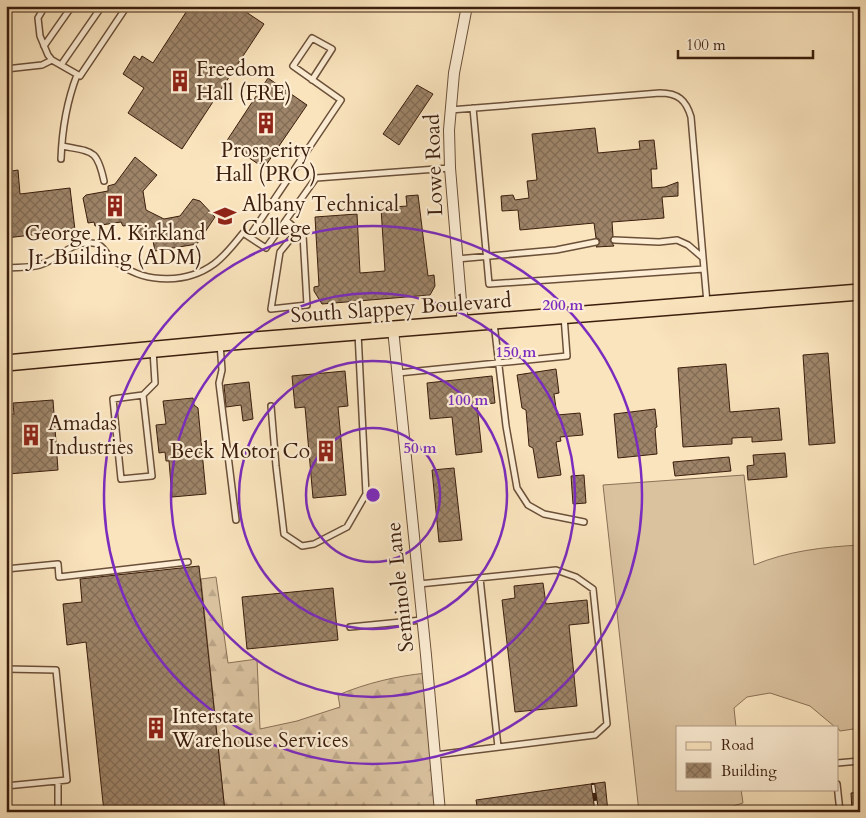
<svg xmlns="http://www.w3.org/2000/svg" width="866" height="818" viewBox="0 0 866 818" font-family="Cardo,serif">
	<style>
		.grass { fill: #dac29f; stroke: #8a7056 }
		.forest { fill: url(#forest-firs); stroke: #8a7056 }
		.building { fill: url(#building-cross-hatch); stroke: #3b1e0d }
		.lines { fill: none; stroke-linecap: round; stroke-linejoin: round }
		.service-casing { stroke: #6b5039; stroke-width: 8 }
		.minor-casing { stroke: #6b5039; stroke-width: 12 }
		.primary-casing { stroke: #3b1e0d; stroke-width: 18 }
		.service { stroke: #fcedd4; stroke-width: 5 }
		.minor { stroke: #fcedd4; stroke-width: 10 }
		.primary { stroke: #fae4bd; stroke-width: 15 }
		.rail-casing { stroke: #3b1e0d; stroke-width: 4.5 }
		.rail { stroke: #fcedd4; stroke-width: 2.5; stroke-dasharray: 8; stroke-linecap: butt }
		.ring { fill: none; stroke: #7b2cbf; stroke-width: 2.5 }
		.labels { text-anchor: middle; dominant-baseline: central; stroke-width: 4.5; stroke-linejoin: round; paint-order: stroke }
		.poi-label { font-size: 21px; fill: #3b1e0d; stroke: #fcedd4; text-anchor: start }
		.street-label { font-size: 21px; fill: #3b1e0d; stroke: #fcedd4 }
		.centre { fill: #7b2cbf; stroke: #fcedd4; stroke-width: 2.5 }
		.ring-label { font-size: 15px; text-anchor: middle; font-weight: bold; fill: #7b2cbf; stroke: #fcedd4; stroke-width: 4.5; stroke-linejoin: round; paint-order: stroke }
	</style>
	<defs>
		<pattern id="forest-firs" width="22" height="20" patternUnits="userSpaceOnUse" patternTransform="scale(1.25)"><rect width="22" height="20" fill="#dac29f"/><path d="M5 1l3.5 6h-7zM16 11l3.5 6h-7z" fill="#bca688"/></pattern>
		<pattern id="building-cross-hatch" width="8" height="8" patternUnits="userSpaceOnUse" patternTransform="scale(1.25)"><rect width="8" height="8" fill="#9e8569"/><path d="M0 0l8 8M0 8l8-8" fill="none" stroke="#826c55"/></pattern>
	</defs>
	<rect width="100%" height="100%" fill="#fae4bd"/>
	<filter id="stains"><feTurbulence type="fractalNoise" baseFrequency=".004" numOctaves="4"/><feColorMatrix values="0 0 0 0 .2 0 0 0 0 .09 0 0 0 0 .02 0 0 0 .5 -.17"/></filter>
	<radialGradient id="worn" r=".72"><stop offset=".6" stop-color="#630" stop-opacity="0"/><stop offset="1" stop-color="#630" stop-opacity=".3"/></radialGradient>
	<path class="grass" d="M744 475 754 565C788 551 823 547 860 545V728L840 731 837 727H835L810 706 770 693 747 697 734 708 736 727H677V789H741L743 803 715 812H639L603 485Z"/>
	<path class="forest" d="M216 577 228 663 257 659 260 729 297 721 340 707 338 695C367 683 396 676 427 673L440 812H225L201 579Z"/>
	<path class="building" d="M190 6H237L264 24 182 149 128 113 144 88 123 74 134 56 140 60 142 56 153 63Z
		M268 78 307 105 264 168 226 142Z
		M417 85 433 94 399 145 383 134Z
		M595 128 598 153 640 149 639 141 654 140 657 169H651L652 188 665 187 678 182V196L662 197 664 218 612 222 613 236 610 240 614 246 596 247 600 242 599 239 596 238 594 223 520 230 518 210 502 211 501 196 513 195 515 200 529 198 527 181 537 180 532 134Z
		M135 157 157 175 143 191 146 210 164 219 180 216 193 199 200 201 215 217 197 244 155 251 153 241 148 238H144L137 232 143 223 123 226 121 222 95 226 94 222 88 223 83 198 86 195 108 191V186L115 184Z
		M18 170 20 194 70 188 75 230 6 238V172Z
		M418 195 428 276 434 275 435 286 430 295 322 304 314 291V287L319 286 315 217 357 214 360 273 385 271 381 208 407 206 406 196Z
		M828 353 835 443 809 445 803 355Z
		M726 364 730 412 779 408 782 440 752 442V437L732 438V444L683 447 678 368Z
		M556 369 559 393 554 394 557 415 580 413 583 435 560 437 561 441 556 442 561 475 538 478 533 448 529 446 526 410 522 408 517 375Z
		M345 371 348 406 338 407 346 495 313 498 305 407 295 408 292 376Z
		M492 376 495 403 477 405 482 452 456 455 452 417 430 419 427 383Z
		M249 382 253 419 243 421 241 405 226 407 224 385Z
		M193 398 194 405 198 408 206 494 172 497 169 461H166L165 452 159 453 156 425 166 424 163 401Z
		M53 400 58 470 8 474 6 415 14 414 13 403Z
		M655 409 657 427 655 428 657 454 618 458 614 414Z
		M785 453 787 477 748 480 747 466 754 465 753 455Z
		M729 457 731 471 675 476 673 462Z
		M454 468 462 540 439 542 432 470Z
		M584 475 586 503 573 504 571 476Z
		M199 566 225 812H104L86 642 67 645 63 604 82 602 80 579Z
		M543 583 546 604 587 600 589 623 569 625 577 706 515 712 502 600 515 598 514 586Z
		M333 588 338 640 247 649 242 597Z
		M605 782 608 812H478L476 800Z
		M860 792V812H852L851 793Z"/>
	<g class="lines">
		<g class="service-casing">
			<path id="service" d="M45 6 38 18 40 36 48 55 52 60 80 76 127 6
				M44 46 72 6
				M61 65 102 6
				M6 69 42 65 52 60
				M450 110 660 93C678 93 686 100 691 117L704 269 489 284 473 108
				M62 146C93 152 97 149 104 181
				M61 159C62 131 67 101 77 75
				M286 220 303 235 307 305 271 309 280 252 298 230
				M249 237 341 100 293 66 312 38 332 49 312 80
				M614 240 659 242 677 240 688 245 702 257
				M457 259 556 250 596 242
				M6 268C17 267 30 268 40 265 59 259 71 241 92 243 101 243 104 250 109 256 112 260 117 263 121 265 148 284 188 283 214 264 226 255 234 244 243 233L266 248 316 178 450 168
				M704 269 707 303
				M494 323 506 426 517 488 528 505 544 514 584 522
				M220 344 222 370 219 383 236 520
				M398 373 567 356 564 316
				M143 395 152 476 121 479 113 399 143 395 155 383 153 350
				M271 406 276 466 284 534 302 546 314 544 347 527 366 494 358 333
				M6 569 58 564 59 577 188 562
				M480 578 498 747
				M419 584 556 570 576 577 593 589 607 724 595 735 435 755
				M350 627 422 620
				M6 669 56 670 67 780 6 786
				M837 763 860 761
				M837 784 840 812
				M58 812V781"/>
		</g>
		<g class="minor-casing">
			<path id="minor" d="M463 325 450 168 449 130 454 73 467 6
				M393 329 426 655 440 812"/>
		</g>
		<g class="primary-casing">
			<path id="primary" d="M6 363 243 341 860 292"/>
		</g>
		<use href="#service" class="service"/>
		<use href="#minor" class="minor"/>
		<use href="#primary" class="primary"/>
		<g class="rail-casing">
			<path id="rail" d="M593 785 597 812"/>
		</g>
		<use href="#rail" class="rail"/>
	</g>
	<g class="ring">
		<circle cx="373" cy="495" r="67"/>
		<circle cx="373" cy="495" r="134"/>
		<circle cx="373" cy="495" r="202"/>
		<circle cx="373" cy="495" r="269"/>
	</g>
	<defs>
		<g id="building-bare" transform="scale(1.725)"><path d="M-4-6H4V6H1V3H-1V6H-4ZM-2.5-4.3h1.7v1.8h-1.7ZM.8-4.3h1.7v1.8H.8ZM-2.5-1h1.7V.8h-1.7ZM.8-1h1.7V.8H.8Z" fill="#8f2418" stroke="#fcedd4" stroke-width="2.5" paint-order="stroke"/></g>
		<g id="school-bare" transform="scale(1.725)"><path d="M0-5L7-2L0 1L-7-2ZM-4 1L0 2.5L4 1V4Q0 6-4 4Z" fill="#8f2418" stroke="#fcedd4" stroke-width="2.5" paint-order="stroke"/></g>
	</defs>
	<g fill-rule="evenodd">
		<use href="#building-bare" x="180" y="81"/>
		<use href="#building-bare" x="266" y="123"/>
		<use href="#building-bare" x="115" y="206"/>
		<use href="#school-bare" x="225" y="216"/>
		<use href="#building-bare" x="31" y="435"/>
		<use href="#building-bare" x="326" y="451"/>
		<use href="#building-bare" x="156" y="728"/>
	</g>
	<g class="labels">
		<g class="poi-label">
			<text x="196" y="69">Freedom<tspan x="196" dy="24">Hall (FRE)</tspan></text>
			<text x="266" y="150" text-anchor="middle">Prosperity<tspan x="266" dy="24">Hall (PRO)</tspan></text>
			<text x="242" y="204">Albany Technical<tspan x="242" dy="24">College</tspan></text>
			<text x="115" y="233" text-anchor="middle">George M. Kirkland<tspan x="115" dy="24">Jr. Building (ADM)</tspan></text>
			<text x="48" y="423">Amadas<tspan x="48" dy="24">Industries</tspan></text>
			<text x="310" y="451" text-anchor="end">Beck Motor Co</text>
			<text x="172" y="716">Interstate<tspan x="172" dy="24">Warehouse Services</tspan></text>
		</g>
		<g class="street-label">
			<text transform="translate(434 165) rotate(-92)">Lowe Road</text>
			<text transform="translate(401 308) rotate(-4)">South Slappey Boulevard</text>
			<text transform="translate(400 587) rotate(-96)">Seminole Lane</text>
		</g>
	</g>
	<circle cx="373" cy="495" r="8" class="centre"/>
	<g class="ring-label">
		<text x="563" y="310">200 m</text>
		<text x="516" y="357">150 m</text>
		<text x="468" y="405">100 m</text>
		<text x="420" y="453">50 m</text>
	</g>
	<rect width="866" height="818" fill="none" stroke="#fae4bd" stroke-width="25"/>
	<rect x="8" y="8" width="851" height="803" fill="none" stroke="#3b1e0d" stroke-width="2.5"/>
	<rect x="12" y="12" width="841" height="793" fill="none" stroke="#3b1e0d"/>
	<rect x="676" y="726" width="162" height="65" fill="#fcedd4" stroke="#af9a84"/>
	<rect x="686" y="742" width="25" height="8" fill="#fae4bd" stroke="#af9a84"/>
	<text x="721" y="750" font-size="15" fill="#3b1e0d">Road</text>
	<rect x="686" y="763" width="25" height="15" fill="url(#building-cross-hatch)" stroke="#af9a84"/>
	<text x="721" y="776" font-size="15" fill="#3b1e0d">Building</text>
	<path d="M678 50v8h135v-8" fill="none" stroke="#3b1e0d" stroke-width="2.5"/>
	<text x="686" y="50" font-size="15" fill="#3b1e0d" stroke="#fcedd4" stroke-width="4" paint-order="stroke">100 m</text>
	<rect width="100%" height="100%" filter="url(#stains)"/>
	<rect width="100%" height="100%" fill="url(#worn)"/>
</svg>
